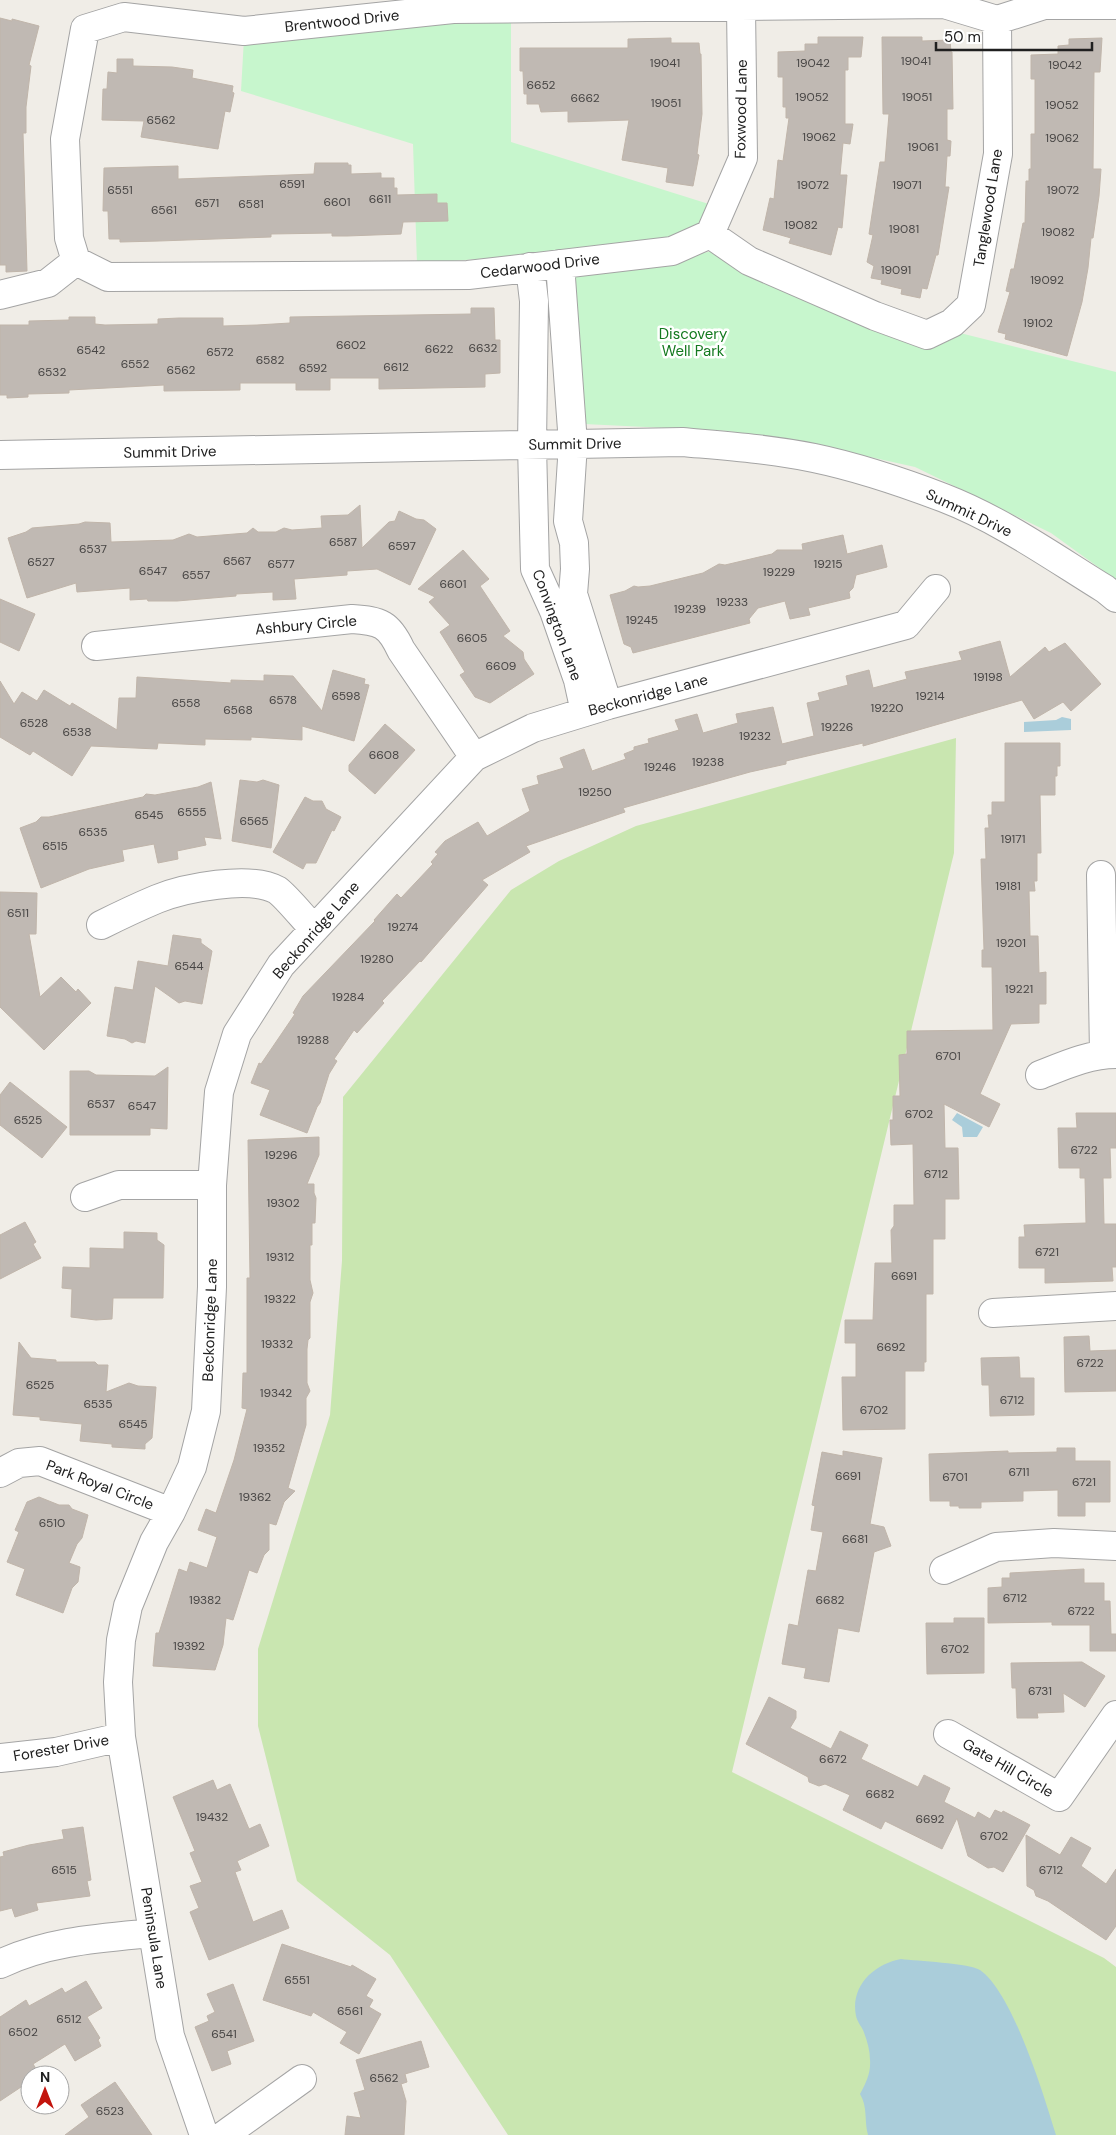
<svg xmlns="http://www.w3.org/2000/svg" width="1116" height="2135" viewBox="0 0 1116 2135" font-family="'DM Sans',sans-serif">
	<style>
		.grass { fill: #c9e6b0 }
		.park { fill: #c7f6cd }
		.water { fill: #aacdda }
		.building { fill: #c0b9b3; stroke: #c0b5aa }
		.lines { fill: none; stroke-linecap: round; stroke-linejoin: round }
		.minor-casing { stroke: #a4a4a4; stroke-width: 30 }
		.minor { stroke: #fff; stroke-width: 28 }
		.labels { text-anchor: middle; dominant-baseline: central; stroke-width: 5; stroke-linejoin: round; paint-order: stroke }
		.number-label { font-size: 12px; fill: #484645 }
		.street-label { font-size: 15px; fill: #202020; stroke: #fff }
		.park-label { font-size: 15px; fill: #13791f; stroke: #fff }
	</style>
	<rect width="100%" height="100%" fill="#f0ede7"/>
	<path class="grass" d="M956 738 954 853 732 1772 1104 1958 1116 1967V2135H508L390 1955 297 1881 258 1726V1649L330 1415 342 1261 343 1097 511 890 559 861 636 826Z"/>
	<path class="park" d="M511 18V142L712 205 698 224 656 244 417 264 413 144 241 91 244 38 391 23Z
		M714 251 960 333 1116 372V580L1051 533 915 467 825 447 728 431 584 424 569 276Z"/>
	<path class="water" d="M1062 717 1071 719V730L1024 732V722L1056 720Z
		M957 1113 983 1127 977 1137H963L962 1127 952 1120Z
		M901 1959C917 1961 968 1963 980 1970 1013 1993 1044 2096 1056 2135H868C864 2121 868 2107 860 2094 866 2083 871 2073 870 2060 870 2050 867 2040 863 2030 861 2026 857 2021 856 2016 850 1986 874 1964 901 1959Z"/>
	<path class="building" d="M0 18 12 21V19L39 26 29 65 31 66 26 107V133H23L27 271 6 272V265H0Z
		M818 37H863L861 57H848V70H845V124H853L850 144 843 143 840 175H847L842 228 838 227 831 255 789 243 791 238 763 230 770 198 774 199 778 160 783 161 789 118H786V107H783V77H778V52L805 51V44H818Z
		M882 37H922V41L950 40 951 52H952L953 109H947V140L951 141 950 156H947L945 187H949L938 255H936L927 289 922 288 920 298 901 294 902 289 881 284 882 280 871 278 874 266 867 262 873 235 869 234 880 162H885L889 114H883Z
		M671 38V43H699L700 54H701L702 114 697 154 699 155 693 186 666 182 668 168 622 160 629 120 568 122V111L541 112 539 104H527V94H524L523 71H520V48H628V39Z
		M1102 38 1100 72H1094L1093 169H1101L1099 196 1093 238H1091L1088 268 1082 302 1067 356 1005 339 1006 334 998 332 1010 292 1006 291 1011 269H1014L1023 223H1025L1026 181H1029V169H1031V134H1035V79H1031V55L1058 54V46L1069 45V39Z
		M117 59H133V66L172 67 193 70 192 78 233 86 232 92 234 93 230 112 225 111 218 149 141 137 144 121 102 120 103 89H107L108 72 117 73Z
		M315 163H348V165H351V174L381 173V178H394V188H397V195L437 194V203H447L448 221 403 222 401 234 347 236H332V233L271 234V237L159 241 120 242V239H109L108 211H103L104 168 178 166V179L314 174Z
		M471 308H494L495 340H500V373L485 374V387L379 389V378H330V390H296V383H240V390L164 391V385L69 390V393L28 394V397L7 398V395H0V325H29V321L69 320V317H95V324L105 325 158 324V319L179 318H223V326L257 325 290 323V317L471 314Z
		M360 505 362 548 389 522 395 521 399 511 416 519 424 520 436 529 410 585 377 569 347 571V575L294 579 296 599 273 600V592L236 594V596L177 601H148L147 599 130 600V588L77 592 76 583 27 598 8 538 26 532 32 528 79 524 85 522 110 523 111 542 173 540 189 534 197 537 247 533 253 528 258 532H276L284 528 292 530 322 528 321 516 348 515Z
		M843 535 847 554 882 545 887 567 856 575 853 588 849 592 850 598 808 608 810 615 790 619 785 601 758 608 749 619 750 623 633 653 631 647 624 644 610 595 625 591 634 586 638 587 650 586 703 573 719 564 725 565 772 554 777 550H803L802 544Z
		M463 550 489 579 480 586 510 631 503 636 523 652 524 659 534 674 490 703 475 697 460 675 465 672 440 632 450 625 429 602 435 597 418 589Z
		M0 599 35 614 19 651 0 642Z
		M1000 641 1010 677 1045 647 1049 652 1065 643 1101 684 1071 711 1063 702 1034 719 1022 700 863 746V743L786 761V764L750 772 686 790 623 808 625 812 526 846 530 852 482 880 488 885 421 962 420 961 382 1001 384 1003 357 1033 354 1030 334 1059 337 1061 329 1074 320 1103 317 1107 307 1133 260 1115 270 1090 251 1083 259 1063 261 1064 295 1014 293 1013 303 996 375 921 374 920 397 894 401 898 433 864 431 862 438 854 435 852 445 841 478 822 487 836 530 811 522 789 539 784 537 776 564 768 560 758 584 749 592 771 626 759 624 754 634 750V747L649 743 648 739 679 730 675 720 697 714 703 733 738 723 736 714 773 707 782 744 814 736 807 703 820 700 818 693 848 685 846 676 869 670 873 688 907 679 905 672 962 660 959 652Z
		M333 670 365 679 364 684 369 685 354 741 302 726V740L251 737V740L205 739V745L158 743 157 749 91 746 72 776 33 751 30 755 0 737V681L14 704 22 692 37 701 44 690 70 706 72 703 117 730 119 698H136L137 677 231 683V680L264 681V675L293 676 322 711Z
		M385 724 415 750 375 794 349 771V765Z
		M1005 743H1060V766H1057V776H1055V795H1040L1041 853H1037V881H1034L1035 891H1029L1030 936H1038L1039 973 1046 972V1004H1039V1023L1011 1024 980 1094 1000 1104 989 1127 944 1104 945 1148H958L959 1199H945V1239H933V1294H926V1362H924V1371H905V1429L843 1430 842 1377H856V1343H845V1320H873L875 1263H892L891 1230 894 1226V1205H914L913 1144 891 1145 890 1120H893V1096H900L899 1055 907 1054V1031L993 1030 992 967H982V950H984L981 859H986L985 828H989L988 815H992V802H1005Z
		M240 780 257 782 263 780 279 785 271 848 232 841Z
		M211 782 221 839 204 837 206 845 177 851 178 859 158 863 154 844 122 850 124 861 89 869 41 888 20 828 36 822 41 817H49L143 797 146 794 155 795 198 787Z
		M305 797 313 801H322L326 809 341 817 334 831 332 830 316 863H306L303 869 273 852Z
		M0 892 37 893 36 934H29L40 997 61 977 76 992 78 989 91 1003 44 1050 0 1007Z
		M173 935 201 939V943L212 951 202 1004 185 1001 179 1003 155 986 145 1043 136 1041 132 1043 125 1039 107 1036 115 987 133 990 138 961 168 966Z
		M168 1067 167 1129 150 1128V1135H70V1071H89L96 1075 155 1076Z
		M10 1082 67 1127 42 1158 0 1125V1095Z
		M1076 1113H1116V1148H1110L1111 1178H1103L1104 1224H1116V1267H1112L1113 1281 1045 1283V1268H1019V1237H1025L1024 1225 1086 1223 1085 1178H1080V1168H1059L1058 1128H1077Z
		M319 1137V1155L307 1184H314V1193L316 1198 315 1223H312V1245H310V1280L313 1293 310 1302V1338L308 1340 307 1349V1383L310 1391 306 1398V1425L288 1488 295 1491 284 1502 276 1525 269 1523V1550L264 1555 257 1573 249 1570 233 1620 226 1618 223 1645 215 1670 153 1666 156 1633H159L179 1569 187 1572 190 1562 207 1568 217 1537 198 1530 206 1509 216 1513 234 1460 247 1409 242 1408 243 1373H247V1278H250L248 1140Z
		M25 1222 36 1242 33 1244 41 1258 0 1279V1235Z
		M124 1232 157 1233V1240L164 1245 163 1298H113L112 1319 96 1320 71 1317 72 1289 62 1288 63 1267 90 1268V1248L124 1249Z
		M1089 1336 1090 1351 1116 1350V1391L1065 1392 1064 1337Z
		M19 1342 31 1358 56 1360V1362H95L98 1365H108L106 1392 129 1383 138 1386 156 1387 152 1438 145 1444V1449L112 1447V1444L80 1441 82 1424 40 1420V1417L13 1415Z
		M1019 1357 1020 1378H1034V1415L990 1416 989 1385H982L981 1358Z
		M1057 1448H1075V1461H1110V1502H1085V1516H1058V1490L1023 1491V1501L981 1502V1508H959V1506H950V1501H930L929 1454 1008 1451V1453L1057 1452Z
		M843 1451 882 1458 870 1524 884 1527 891 1546 874 1552 859 1632 838 1628 829 1682 804 1678 806 1668 782 1664 789 1624 798 1626 808 1570 816 1571 823 1532 811 1530 815 1506 812 1505 822 1452 843 1456Z
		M39 1497 59 1505H69L72 1509 88 1515 82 1538 77 1544 69 1563 80 1567 78 1582 72 1588 63 1613 16 1595 25 1569 7 1562 19 1532 15 1530 27 1502Z
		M1084 1569V1583H1104V1601H1110L1111 1634H1116V1651H1090V1625H1052V1622L988 1623V1588L1002 1587V1578H1010V1573Z
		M954 1618H984V1673L927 1674 926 1623H954Z
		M1082 1662 1105 1676 1085 1707 1063 1693 1064 1712 1037 1713 1038 1718H1017L1016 1688H1012L1011 1663Z
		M769 1697 796 1711V1718L790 1728 831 1749 840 1731 868 1745 861 1759 918 1787 924 1775 950 1788 944 1802 975 1818 978 1812 990 1819 995 1810 1002 1813 1003 1811 1030 1825 1003 1872 994 1867 988 1868 968 1856 957 1818 942 1849 885 1821 881 1829 843 1810 850 1795 825 1784 819 1786 809 1782 808 1777 746 1744Z
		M213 1780 217 1790 230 1784 249 1829 260 1824 269 1846 237 1861 241 1870 235 1872 253 1922 282 1910 289 1928 209 1960 190 1912 199 1908 190 1886 202 1882 190 1853 195 1851 173 1797Z
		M83 1827 91 1880 87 1881 90 1896 36 1903 38 1910 15 1917 12 1908 0 1911V1857L4 1856 3 1852 29 1845 64 1839 62 1830Z
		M1026 1835 1060 1855 1071 1837 1091 1848 1081 1866 1106 1884 1116 1869V1926L1106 1940 1048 1901 1036 1896 1034 1890 1027 1886Z
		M282 1944 351 1967 352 1965 376 1979 366 1996 373 2000 369 2007 381 2014 359 2054 340 2043 347 2032 313 2012 311 2016 263 2000Z
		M86 1981 102 2008 87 2017 100 2038 98 2040 101 2046 75 2061 65 2044 33 2064 40 2075H30V2081L0 2101V2017L26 2000 29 2006 62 1988 65 1993Z
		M233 1984 254 2041 227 2051 231 2064 212 2071 195 2027 209 2021 207 2016 215 2012 207 1994Z
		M421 2041 429 2067 405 2074 407 2082 401 2084 406 2101 404 2135H345L347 2116 361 2118 354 2093 365 2090 356 2060Z
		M115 2082 152 2135H65L89 2117 81 2105Z"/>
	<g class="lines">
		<g class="minor-casing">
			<path id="minor" d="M1046 5H1116
				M710 234 743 158 741 8
				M76 261 108 277 468 275 672 251 710 234 749 261 875 316 927 335 952 323 971 305 998 154 997 20
				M76 261 69 238 65 139 85 29 124 17 244 31 453 9 944 4 997 20 1060 0
				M560 264 573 444 568 521 574 543 575 569 573 594 608 705
				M530 267 534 301 532 445 535 569 554 611 578 680 585 712
				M0 295 48 283 76 261
				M0 455 682 442C726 446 770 449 814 458 857 467 902 482 944 498 1001 520 1053 557 1105 589L1116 598
				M96 646 352 619C381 621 389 624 401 650L474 757
				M1101 875 1104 1054
				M101 925C119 916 138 907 157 899 184 888 250 875 277 890 286 896 305 920 314 929
				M1040 1075C1065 1065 1089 1054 1116 1054
				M85 1197 119 1185H212
				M993 1313 1116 1306
				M0 1473 19 1463 40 1461 171 1512
				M944 1570 996 1547 1054 1543 1116 1546
				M948 1734 1059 1797 1116 1715
				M0 1758 56 1752 121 1737
				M0 1964C48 1941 101 1938 153 1933
				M204 2135 170 2036 121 1737 118 1682 121 1640 128 1606 154 1542 171 1512 192 1467 206 1411 212 1287V1185L219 1092 237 1034 281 965 474 757 533 728 608 705 906 625 936 589
				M224 2135 302 2079"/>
		</g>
		<use href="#minor" class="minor"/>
	</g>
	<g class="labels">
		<g class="number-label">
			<text x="916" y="61">19041</text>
			<text x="665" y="63">19041</text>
			<text x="813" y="63">19042</text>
			<text x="1065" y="65">19042</text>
			<text x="541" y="85">6652</text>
			<text x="812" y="97">19052</text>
			<text x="917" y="97">19051</text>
			<text x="585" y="98">6662</text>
			<text x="666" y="103">19051</text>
			<text x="1062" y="105">19052</text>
			<text x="161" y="120">6562</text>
			<text x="819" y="137">19062</text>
			<text x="1062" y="138">19062</text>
			<text x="923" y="147">19061</text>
			<text x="292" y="184">6591</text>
			<text x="813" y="185">19072</text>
			<text x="907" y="185">19071</text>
			<text x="120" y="190">6551</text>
			<text x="1063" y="190">19072</text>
			<text x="380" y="199">6611</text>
			<text x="337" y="202">6601</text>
			<text x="207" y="203">6571</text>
			<text x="251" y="204">6581</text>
			<text x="164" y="210">6561</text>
			<text x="801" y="225">19082</text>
			<text x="904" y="229">19081</text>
			<text x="1058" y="232">19082</text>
			<text x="896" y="270">19091</text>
			<text x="1047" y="280">19092</text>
			<text x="1038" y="323">19102</text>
			<text x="351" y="345">6602</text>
			<text x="483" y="348">6632</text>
			<text x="439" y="349">6622</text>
			<text x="91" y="350">6542</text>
			<text x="220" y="352">6572</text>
			<text x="270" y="360">6582</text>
			<text x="135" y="364">6552</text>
			<text x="396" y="367">6612</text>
			<text x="313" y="368">6592</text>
			<text x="181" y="370">6562</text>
			<text x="52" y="372">6532</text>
			<text x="343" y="542">6587</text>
			<text x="402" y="546">6597</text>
			<text x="93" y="549">6537</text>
			<text x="237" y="561">6567</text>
			<text x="41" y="562">6527</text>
			<text x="281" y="564">6577</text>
			<text x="828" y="564">19215</text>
			<text x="153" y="571">6547</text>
			<text x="779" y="572">19229</text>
			<text x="196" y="575">6557</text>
			<text x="453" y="584">6601</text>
			<text x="732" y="602">19233</text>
			<text x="690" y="609">19239</text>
			<text x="642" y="620">19245</text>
			<text x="472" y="638">6605</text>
			<text x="501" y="666">6609</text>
			<text x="988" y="677">19198</text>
			<text x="346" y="696">6598</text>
			<text x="930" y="696">19214</text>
			<text x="283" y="700">6578</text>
			<text x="186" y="703">6558</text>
			<text x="887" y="708">19220</text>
			<text x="238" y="710">6568</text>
			<text x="34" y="723">6528</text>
			<text x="837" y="727">19226</text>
			<text x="77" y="732">6538</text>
			<text x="755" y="736">19232</text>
			<text x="384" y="755">6608</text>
			<text x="708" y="762">19238</text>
			<text x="660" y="767">19246</text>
			<text x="595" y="792">19250</text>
			<text x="192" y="812">6555</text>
			<text x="149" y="815">6545</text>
			<text x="254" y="821">6565</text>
			<text x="93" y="832">6535</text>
			<text x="1013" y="839">19171</text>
			<text x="55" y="846">6515</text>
			<text x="1008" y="886">19181</text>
			<text x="18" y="913">6511</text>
			<text x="403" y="927">19274</text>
			<text x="1011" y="943">19201</text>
			<text x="377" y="959">19280</text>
			<text x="189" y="966">6544</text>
			<text x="1019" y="989">19221</text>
			<text x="348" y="997">19284</text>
			<text x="313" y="1040">19288</text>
			<text x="948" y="1056">6701</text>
			<text x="101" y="1104">6537</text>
			<text x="142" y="1106">6547</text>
			<text x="919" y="1114">6702</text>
			<text x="28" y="1120">6525</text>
			<text x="1084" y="1150">6722</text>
			<text x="281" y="1155">19296</text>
			<text x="936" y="1174">6712</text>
			<text x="283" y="1203">19302</text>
			<text x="1047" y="1252">6721</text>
			<text x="280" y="1257">19312</text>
			<text x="904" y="1276">6691</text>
			<text x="280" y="1299">19322</text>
			<text x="277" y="1344">19332</text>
			<text x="891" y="1347">6692</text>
			<text x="1090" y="1363">6722</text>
			<text x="40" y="1385">6525</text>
			<text x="276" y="1393">19342</text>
			<text x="1012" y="1400">6712</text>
			<text x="98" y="1404">6535</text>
			<text x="874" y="1410">6702</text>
			<text x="133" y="1424">6545</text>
			<text x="269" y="1448">19352</text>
			<text x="1019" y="1472">6711</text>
			<text x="848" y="1476">6691</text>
			<text x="955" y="1477">6701</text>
			<text x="1084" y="1482">6721</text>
			<text x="255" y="1497">19362</text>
			<text x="52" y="1523">6510</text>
			<text x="855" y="1539">6681</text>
			<text x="1015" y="1598">6712</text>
			<text x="205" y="1600">19382</text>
			<text x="830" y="1600">6682</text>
			<text x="1081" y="1611">6722</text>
			<text x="189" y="1646">19392</text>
			<text x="955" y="1649">6702</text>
			<text x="1040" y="1691">6731</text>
			<text x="833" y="1759">6672</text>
			<text x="880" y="1794">6682</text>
			<text x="212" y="1817">19432</text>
			<text x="930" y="1819">6692</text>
			<text x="994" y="1836">6702</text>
			<text x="64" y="1870">6515</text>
			<text x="1051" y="1870">6712</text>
			<text x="297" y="1980">6551</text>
			<text x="350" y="2011">6561</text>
			<text x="69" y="2019">6512</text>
			<text x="23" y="2032">6502</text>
			<text x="224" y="2034">6541</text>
			<text x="384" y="2078">6562</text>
			<text x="110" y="2111">6523</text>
		</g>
		<g class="street-label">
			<text transform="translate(342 21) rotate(-6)">Brentwood Drive</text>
			<text transform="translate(741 109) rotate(-89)">Foxwood Lane</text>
			<text transform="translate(988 208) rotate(-81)">Tanglewood Lane</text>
			<text transform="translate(540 266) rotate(-7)">Cedarwood Drive</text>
			<text transform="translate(575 444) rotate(-1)">Summit Drive</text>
			<text transform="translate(170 452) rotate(-1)">Summit Drive</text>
			<text transform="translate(969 513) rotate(25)">Summit Drive</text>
			<text transform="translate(306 625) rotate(-5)">Ashbury Circle</text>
			<text transform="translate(557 625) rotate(70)">Convington Lane</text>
			<text transform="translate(648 695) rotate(-15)">Beckonridge Lane</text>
			<text transform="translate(316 930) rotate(-49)">Beckonridge Lane</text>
			<text transform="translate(210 1320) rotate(-88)">Beckonridge Lane</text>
			<text transform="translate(100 1485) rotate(21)">Park Royal Circle</text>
			<text transform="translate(61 1748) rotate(-10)">Forester Drive</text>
			<text transform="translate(1008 1768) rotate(30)">Gate Hill Circle</text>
			<text transform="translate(154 1938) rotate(81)">Peninsula Lane</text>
		</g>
		<g class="park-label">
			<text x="693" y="334">Discovery<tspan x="693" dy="17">Well Park</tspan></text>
		</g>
	</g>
	<g transform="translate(45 2090)"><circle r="24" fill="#ffffff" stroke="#a6a6a6"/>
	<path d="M0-4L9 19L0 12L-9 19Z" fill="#c3140d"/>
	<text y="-8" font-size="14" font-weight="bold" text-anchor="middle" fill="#202020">N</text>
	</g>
	<path d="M936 42v8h156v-8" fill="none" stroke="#202020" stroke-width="2.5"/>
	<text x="944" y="42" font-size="15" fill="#202020" stroke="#ffffff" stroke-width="4" paint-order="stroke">50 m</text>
</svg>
